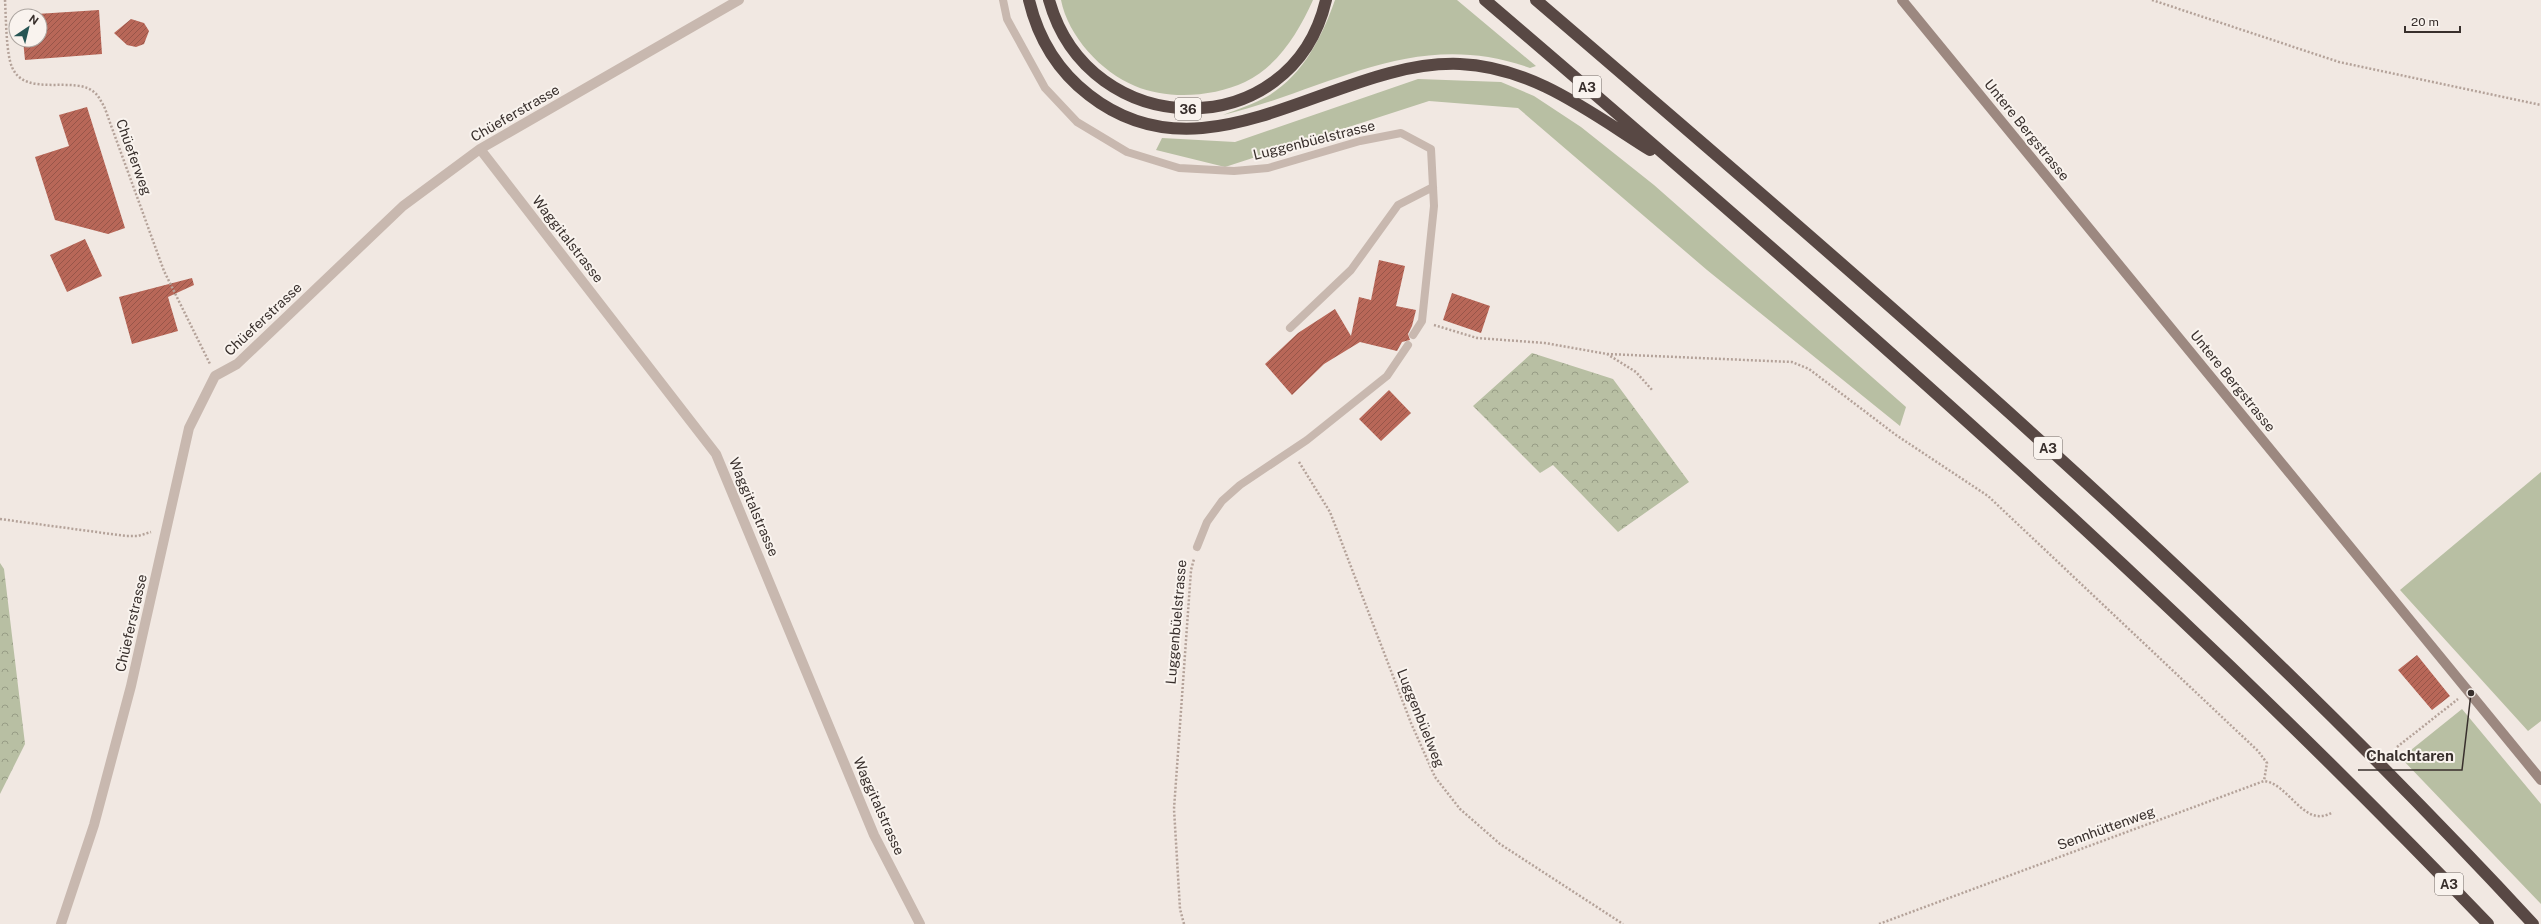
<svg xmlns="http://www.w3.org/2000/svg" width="2541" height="924" viewBox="0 0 2541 924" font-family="'Public Sans',sans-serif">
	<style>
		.green { fill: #b8bfa3 }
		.forest { fill: url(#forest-crowns) }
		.building { fill: url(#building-hatch) }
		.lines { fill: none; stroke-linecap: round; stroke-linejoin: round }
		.path { stroke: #b4a299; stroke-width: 2.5; stroke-dasharray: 2 2; stroke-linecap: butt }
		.lane { stroke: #c8b8af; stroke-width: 8 }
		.street { stroke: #c8b8af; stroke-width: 10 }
		.secondary { stroke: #9c8880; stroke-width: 10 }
		.highway { stroke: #584844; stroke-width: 12 }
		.labels { text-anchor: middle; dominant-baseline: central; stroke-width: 4; stroke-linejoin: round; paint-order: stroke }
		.shield { fill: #f9f3ee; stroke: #726a66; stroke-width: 1 }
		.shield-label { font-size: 13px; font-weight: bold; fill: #382f2c }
		.street-label { font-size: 14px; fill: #382f2c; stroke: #f9f3ee }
		.leader { fill: none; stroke: #382f2c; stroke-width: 1.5 }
		.callout-dot { fill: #382f2c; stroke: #f9f3ee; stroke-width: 1.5 }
		.callout-label { font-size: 15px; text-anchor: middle; font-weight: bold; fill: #382f2c; stroke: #f9f3ee; stroke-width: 4; stroke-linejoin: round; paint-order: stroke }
	</style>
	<defs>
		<pattern id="forest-crowns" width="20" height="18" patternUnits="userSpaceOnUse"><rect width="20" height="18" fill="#b8bfa3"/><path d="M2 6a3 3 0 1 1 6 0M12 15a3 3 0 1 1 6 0" fill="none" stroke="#979c85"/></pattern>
		<pattern id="building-hatch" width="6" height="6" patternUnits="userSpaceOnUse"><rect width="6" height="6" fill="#b86758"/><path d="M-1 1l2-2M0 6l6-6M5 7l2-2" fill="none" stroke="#975549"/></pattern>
	</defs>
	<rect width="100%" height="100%" fill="#f1e8e2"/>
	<path class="green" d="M1061 0H1313C1298 33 1279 65 1245 82 1213 97 1168 100 1135 86 1101 72 1068 36 1061 0Z
		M1335 0H1457L1536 66 1530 68C1414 27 1332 89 1223 115 1238 109 1254 104 1268 96 1303 75 1322 37 1335 0Z
		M1418 79 1501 82 1534 96 1581 127 1654 185 1906 407 1900 426 1707 270 1518 108 1429 101 1225 167 1156 150 1162 138 1235 142Z
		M2541 472V721L2528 731 2400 590Z
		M2462 709 2541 804V904L2401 758Z"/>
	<path class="forest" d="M1532 353 1613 379 1689 482 1618 532 1553 465 1540 473 1473 406Z
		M0 563 4 569 25 744 0 794Z"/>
	<path class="building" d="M99 10 102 54 25 60 23 40H40V16L21 15Z
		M131 19 144 23 149 31 144 44 136 47 127 45 114 33Z
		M87 107 125 228 108 234 55 220 35 157 69 146 59 115Z
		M85 239 102 276 67 292 50 255Z
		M1379 260 1405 266 1396 306 1416 310 1412 326 1408 334 1410 340 1402 342 1397 351 1360 342 1324 364 1292 395 1265 364 1298 333 1335 309 1351 336 1359 297 1371 300Z
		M192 278 194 285 168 297 178 331 132 344 119 297Z
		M1452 293 1490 306 1481 333 1443 320Z
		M1389 390 1411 413 1381 441 1359 419Z
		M2417 655 2450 696 2432 710 2398 670Z"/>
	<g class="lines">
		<path class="path" d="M5 0C6 16 6 54 12 67 25 99 76 74 95 93 99 96 101 102 104 106L164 271 210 364
			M2152 0 2339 62 2541 105
			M1434 325 1477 338 1545 343 1607 354 1636 372 1653 391
			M1607 354 1792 362 1809 369 1896 435 1988 496 2258 751 2267 763 2264 781
			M1299 462 1330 512 1411 723 1435 777 1460 809 1500 844 1623 924
			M0 519 126 536H138L151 532
			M2397 747 2458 699
			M1184 924 1180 909 1174 809 1191 570 1194 559
			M1879 924 2264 781C2290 784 2304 830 2333 812"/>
		<path class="lane" d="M1003 0 1007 19 1045 88 1077 122 1127 152 1179 168 1234 171 1268 168 1360 141 1401 133 1431 149 1434 206 1422 321 1413 335
			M1290 328 1351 270 1398 205 1433 187
			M1197 547 1207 522 1222 501 1240 485 1307 440 1387 376 1408 345"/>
		<path class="street" d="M480 149 716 454 874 835 920 924
			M61 924 94 825 131 686 189 428 215 376 237 364 403 206 480 149 739 0"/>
		<path class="secondary" d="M1902 0 2541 780"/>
		<path class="highway" d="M1029 0C1038 38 1058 71 1089 95 1208 188 1336 59 1460 64 1533 67 1591 113 1650 150
			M1049 0C1089 143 1292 146 1326 0
			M1485 0C1831 296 2173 595 2488 924
			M1536 0C1880 295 2225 591 2533 924"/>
	</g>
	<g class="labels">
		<g class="shield">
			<rect x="1573" y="76" width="28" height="22" rx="3"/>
			<rect x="1175" y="98" width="26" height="22" rx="3"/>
			<rect x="2034" y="437" width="28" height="22" rx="3"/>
			<rect x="2435" y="873" width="28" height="22" rx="3"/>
		</g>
		<g class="shield-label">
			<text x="1587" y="87">A3</text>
			<text x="1188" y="109">36</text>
			<text x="2048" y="448">A3</text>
			<text x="2449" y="884">A3</text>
		</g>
		<g class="street-label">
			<text transform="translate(515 113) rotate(-30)">Chüeferstrasse</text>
			<text transform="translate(2027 130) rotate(51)">Untere Bergstrasse</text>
			<text transform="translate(1314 140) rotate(-14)">Luggenbüelstrasse</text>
			<text transform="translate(134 157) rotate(70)">Chüeferweg</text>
			<text transform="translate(568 239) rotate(52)">Waggitalstrasse</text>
			<text transform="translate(263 319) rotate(-43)">Chüeferstrasse</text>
			<text transform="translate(2233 381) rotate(51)">Untere Bergstrasse</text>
			<text transform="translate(754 507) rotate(67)">Waggitalstrasse</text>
			<text transform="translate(1176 622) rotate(-85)">Luggenbüelstrasse</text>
			<text transform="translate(131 623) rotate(-77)">Chüeferstrasse</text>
			<text transform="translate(1421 718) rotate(68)">Luggenbüelweg</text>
			<text transform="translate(879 806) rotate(66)">Waggitalstrasse</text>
			<text transform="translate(2106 828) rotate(-20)">Sennhüttenweg</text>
		</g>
	</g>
	<path class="leader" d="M2471 693L2462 770H2358"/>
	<circle class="callout-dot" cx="2471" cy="693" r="4"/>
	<g class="callout-label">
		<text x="2410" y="761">Chalchtaren</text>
	</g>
	<g transform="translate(28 28) rotate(35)"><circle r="19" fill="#f9f3ee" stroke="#aca5a0"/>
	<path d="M0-3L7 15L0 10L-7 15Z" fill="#265554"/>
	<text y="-6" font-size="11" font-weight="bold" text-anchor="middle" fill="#382f2c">N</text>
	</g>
	<path d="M2405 26v6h55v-6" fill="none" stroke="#382f2c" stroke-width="2"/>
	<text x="2411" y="26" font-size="12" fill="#382f2c" stroke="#f9f3ee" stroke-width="3" paint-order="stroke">20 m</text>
</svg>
